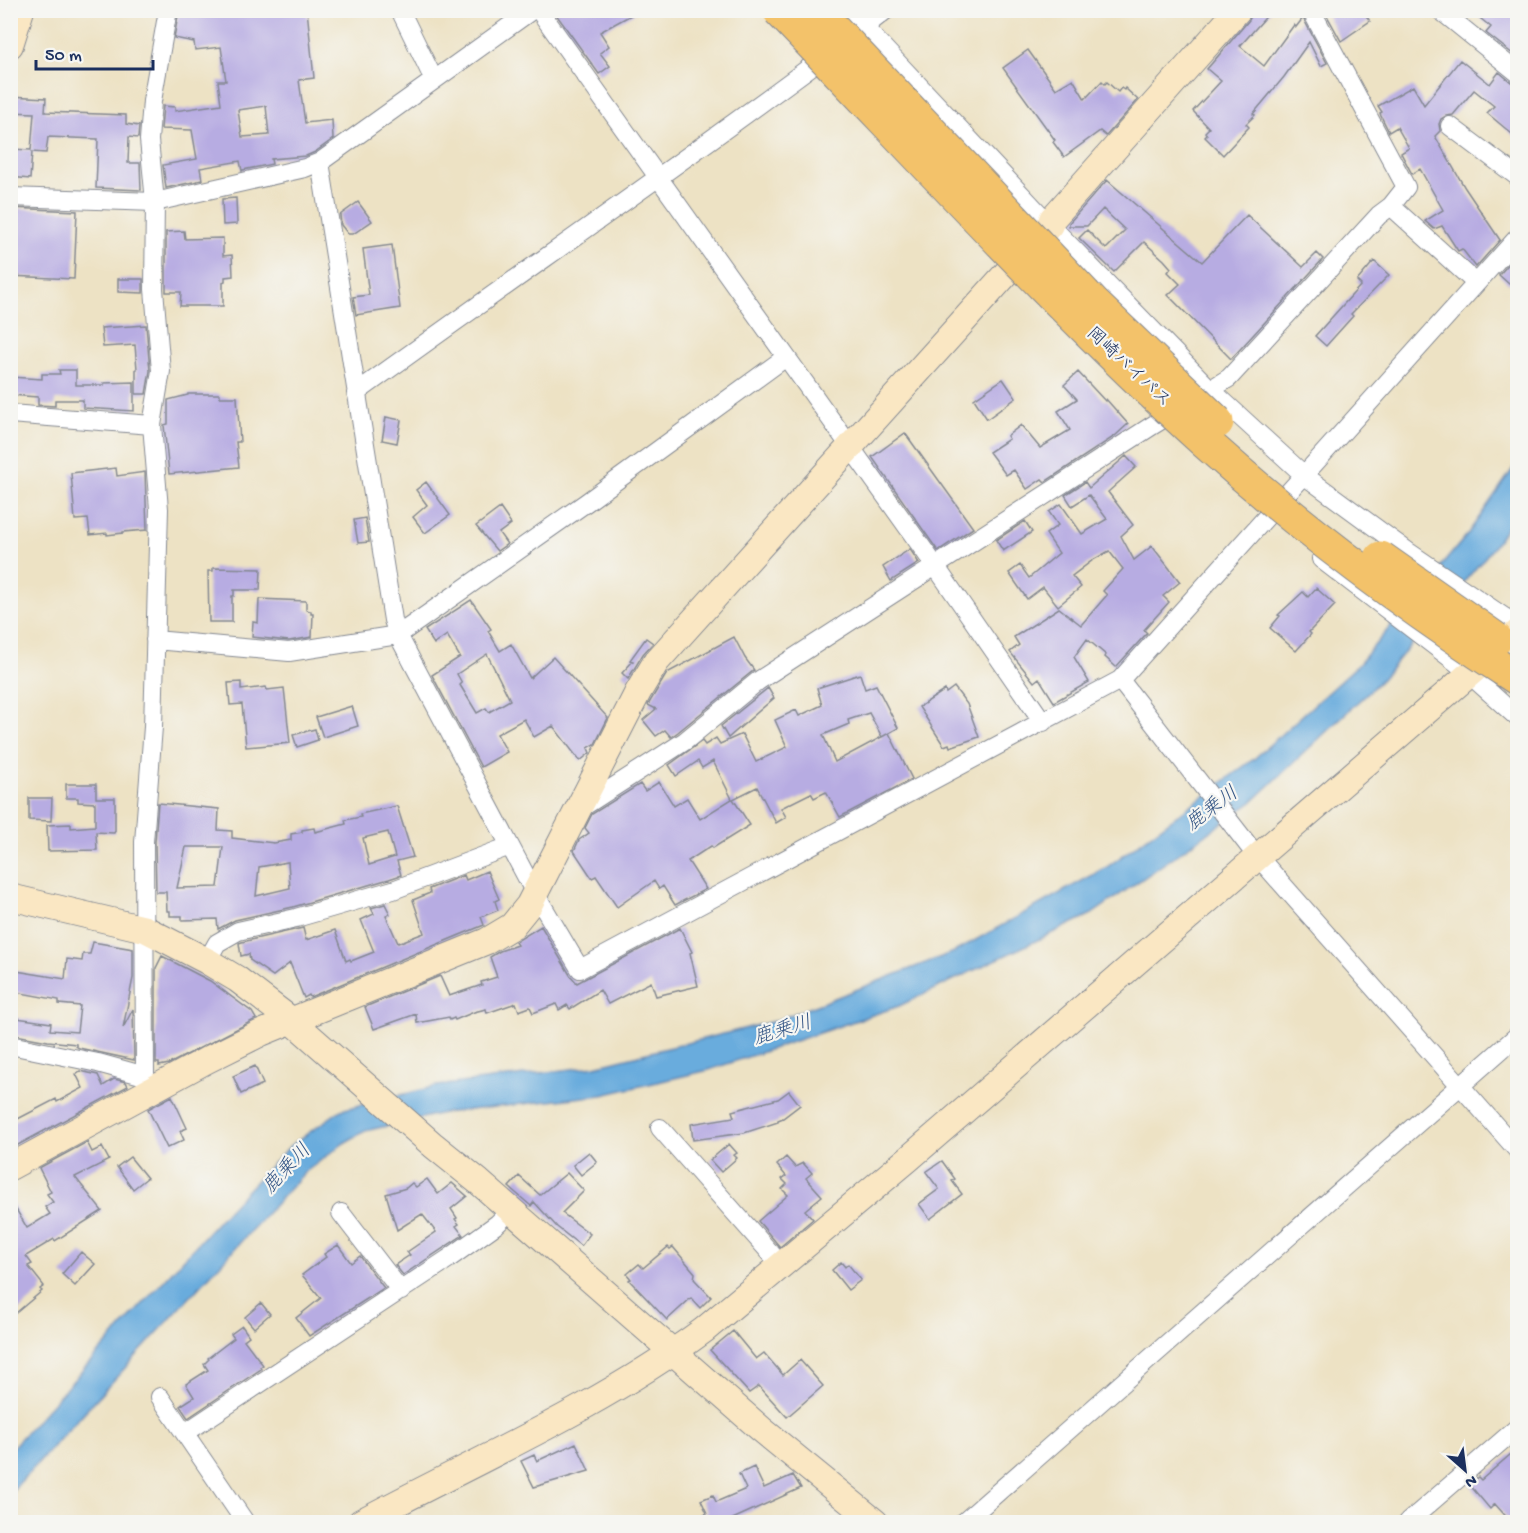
<svg xmlns="http://www.w3.org/2000/svg" width="1528" height="1533" viewBox="0 0 1528 1533" font-family="'Gochi Hand','Klee One',sans-serif">
	<style>
		.water { fill: #69acdd; stroke: #426e9e; stroke-width: 1.5 }
		.building { fill: #b7ace2; fill-rule: evenodd }
		.lines { fill: none; stroke-linecap: round; stroke-linejoin: round }
		.street-casing { stroke: #848891; stroke-width: 20 }
		.secondary-casing { stroke: #848891; stroke-width: 28 }
		.street { stroke: #fff; stroke-width: 18 }
		.secondary { stroke: #fae7c3; stroke-width: 26 }
		.highway-bridge-casing { stroke: #848891; stroke-width: 35; stroke-linecap: butt }
		.highway-bridge { stroke: #f3c26a; stroke-width: 33 }
		.labels { text-anchor: middle; dominant-baseline: central; stroke-width: 4.5; stroke-linejoin: round; paint-order: stroke }
		.street-label { font-size: 18px; fill: #1b2f5e; stroke: #f6f6f2 }
		.water-label { font-size: 20px; font-style: italic; fill: #325484; stroke: #f6f6f2 }
	</style>
	<rect width="100%" height="100%" fill="#f6f6f2"/>
	<filter id="ink" filterUnits="userSpaceOnUse"><feTurbulence type="fractalNoise" baseFrequency=".0167" numOctaves="2"/><feDisplacementMap in="SourceGraphic" scale="12" xChannelSelector="R" yChannelSelector="G"/><feConvolveMatrix kernelMatrix="1 2 1 2 8 2 1 2 1" color-interpolation-filters="sRGB"/></filter>
	<filter id="wash" filterUnits="userSpaceOnUse"><feTurbulence type="fractalNoise" baseFrequency=".008" numOctaves="4" result="noise"/><feDisplacementMap in="SourceGraphic" scale="24" xChannelSelector="R" yChannelSelector="G"/><feGaussianBlur stdDeviation="1.35" result="paint"/><feColorMatrix in="noise" values="0 0 0 0 0 0 0 0 0 0 0 0 0 0 0 0 0 1.4 0 .05"/><feComposite in="paint" operator="in"/></filter>
	<g filter="url(#wash)">
		<rect width="100%" height="100%" fill="#ede2c4"/>
		<path class="water" d="M1517 463V512L1492 549 1382 679 1252 802 1092 914 899 1006 709 1070 602 1095 443 1113 365 1131 344 1143 304 1173 11 1492 10 1450 229 1209 290 1146 341 1110 437 1086 595 1066 775 1021 954 952 1107 867 1255 758 1359 664 1467 535Z"/>
		<g id="blocks">
			<path class="building" d="M179 10H307L314 78 299 80 305 123 332 120 333 139 315 152 306 156 271 159 272 164 243 170 242 171 240 161 200 168 202 180 166 188 163 165 197 159 192 130 161 129 163 106 175 107V111L221 104 218 81H226L221 47 195 50 194 42 174 38ZM266 106 269 135 242 137 238 110Z
				M553 10H640L600 32 609 46 600 53 610 66 599 74Z
				M1254 10H1272L1240 46 1264 66 1294 25 1296 27 1303 18 1327 63 1321 66 1309 42 1284 77 1253 114 1255 115 1246 124 1249 127 1223 155 1205 137 1207 135 1205 132 1209 128 1193 111 1221 81 1207 69 1249 20Z
				M1324 10H1362L1370 21 1341 41Z
				M1470 10H1518V58L1486 33 1491 27Z
				M1028 50 1056 89 1073 79 1085 99 1102 81 1105 84 1107 82 1118 92 1121 88 1124 90 1125 88 1138 100 1106 136 1100 131 1064 157 1053 142 1055 140 1003 68Z
				M1460 60 1490 84 1499 72 1511 82 1518 84V139L1487 113 1494 106 1474 90 1453 115 1446 116 1441 119 1439 124 1440 131 1435 136 1465 188 1500 240 1476 267 1462 249 1458 251 1442 226 1434 229 1425 221 1443 210 1420 169 1412 174 1401 153 1409 148 1397 127 1389 132 1381 116 1380 113 1382 112 1378 106 1413 86 1424 105Z
				M10 96 46 98 45 112 126 115V124L139 126 138 138 129 137 128 163H140L141 190 96 188 98 139 48 137 46 153 32 152 30 179 10 177V149L31 150 34 113 10 112Z
				M1107 180 1202 262 1247 215 1303 267 1317 253 1323 259 1231 359 1168 295 1180 284 1168 272 1171 268 1164 260 1144 242 1114 272 1079 238 1087 230 1106 249 1125 230 1103 209 1087 226H1069V223Z
				M236 198 237 224 223 225 222 199Z
				M358 202 372 221 353 234H348L341 225 340 215Z
				M10 208 77 211 74 279 10 276Z
				M184 231 185 239 223 238V256L232 255 233 276 225 277V281L223 282V306H180L181 292H166V232Z
				M392 245 400 308 356 315 353 297 369 295 363 249Z
				M1513 259 1518 265V275L1509 284 1499 275Z
				M1374 261 1389 275 1351 314 1353 316 1326 346 1315 336 1361 285 1357 281Z
				M118 279H143V293L118 292Z
				M146 325 150 371 146 394H136V369H137L135 345 103 347 101 328Z
				M59 370H76V385H104V383L134 382V411L83 408V400H55V406L38 405V397L10 395V377L42 379V374H60Z
				M1078 372 1105 401 1106 399 1128 424 1115 436 1045 482 1042 479 1027 489 1014 470 1006 475 989 452 1009 439 1007 436 1021 425 1040 448 1070 430 1058 411 1077 399 1064 385Z
				M1003 379 1016 398 987 419 974 399Z
				M188 394H220V397H237L240 442H236L239 467 169 474 164 425 168 424V400L188 395Z
				M386 417 401 420 397 443 382 440Z
				M905 433 973 528 938 551 872 457Z
				M1126 456 1136 467 1108 492 1133 525 1121 536 1134 560 1152 546 1180 582 1163 596 1169 602 1144 630 1147 633 1116 667 1105 657 1106 655 1087 639 1074 657 1089 682 1054 702 1039 678 1034 682 1010 652 1019 645 1014 637 1059 608 1081 625 1107 595 1103 591 1123 569 1109 551 1093 560 1072 576 1081 587 1058 606 1043 587 1027 599 1009 573 1020 565 1029 578 1059 553 1046 534 1058 525 1049 512 1061 504 1082 534 1107 519 1089 495 1072 506 1065 495 1085 482 1089 488Z
				M116 468 117 476 145 472 147 530 123 532V533L107 535V533L90 535 88 519 75 520 71 473Z
				M426 482 450 515 425 533 413 517 427 505 416 490Z
				M500 508 511 524 499 533 507 544 497 551 476 526Z
				M365 518 369 542 358 543 354 520Z
				M1025 521 1032 532 1003 551 996 540Z
				M910 549 919 563 891 581 883 567Z
				M213 568 261 569 260 590H234V596H232V622H209L208 571H213Z
				M1316 588 1335 605 1309 632 1311 634 1296 651 1270 628 1280 616 1278 615 1303 592 1308 597Z
				M259 599 306 601V610L311 611V614H313L312 637 289 641 252 637 253 622 258 623Z
				M471 600 491 629 488 631 500 651 511 644 530 678 553 657 608 718 595 744 588 748 590 753 580 761 553 726 534 737 524 719 497 734 507 752 481 767 432 675 460 657 447 635 434 644 425 630ZM487 654 510 700 489 712 486 708 477 713 460 685 462 683 457 674Z
				M734 637 745 658 754 670 678 732 671 737 665 730 656 736 643 720 656 709 648 705 667 673Z
				M646 638 653 643 643 654 628 679 622 673 633 661 630 660Z
				M860 674 865 689 876 685 898 728 882 737 869 713 848 720 849 724 823 735 835 762 889 733 912 779 840 817 826 792 814 798 811 793 781 808 786 817 776 823 757 787 733 799 750 825 713 848 711 846 688 861 706 889 675 905 663 886 659 889 654 881 617 907 596 876 592 878 574 851 579 840 589 833 585 828 592 814 640 784 645 791 659 782 674 806 687 798 700 819 732 799 713 761 702 768 698 761 676 776 669 765 702 741 705 745 716 738 720 744 742 734 756 762 787 747 775 720 796 710 799 716 822 705 817 688Z
				M241 682V690L266 687 267 690 284 688 290 743 246 747 242 704 230 705 228 683Z
				M954 687 967 704 979 737 950 747 949 744 944 746 919 707 945 690 946 693Z
				M768 688 774 698 728 738 721 726Z
				M352 706 358 726 323 737 316 717Z
				M315 729 318 740 297 747 293 735Z
				M66 784H96V798H115V831L114 833 96 832 97 850 48 851 47 825 71 824V828L95 826V803L78 802V798H66Z
				M29 798H52L51 821 29 820Z
				M158 803 219 809 218 830 232 831V838L274 843 291 840V834L302 832V830L314 828 315 832 346 824 345 820 361 817 360 814 397 806 413 857 397 861 401 875 389 879 293 907 235 920 218 929 217 919 182 920V916H170V911H167L166 892H156L155 842ZM388 832 395 857 369 865 363 838ZM186 847H223L218 887 177 888ZM288 862 290 888 256 896 259 867Z
				M487 871 499 899 495 901 498 910 481 917 484 925 310 997 309 995 304 998 290 963 273 976 250 960 249 954 241 956 239 943 242 942 303 928 306 940 335 930 346 961 350 959 351 961 374 952 361 920 374 914 371 908 385 904 390 914 386 916 398 943 424 933 413 900 430 893 429 889 464 875 466 880Z
				M541 926 570 975 577 983 680 928 692 952 690 953 698 986 656 996 651 982 608 1004 600 990 570 1009 567 1005 559 1010 556 1004 533 1013 530 1007 519 1011 516 1003 487 1013 486 1009 474 1012 455 1020 454 1018 450 1020 449 1017 417 1023 416 1014 374 1029 365 1007 440 976 449 996 482 985 481 982 497 977 490 957 500 951 517 945 515 942Z
				M93 942 133 949V978L123 1028 133 1009 134 1060 79 1048 76 1046V1044L48 1041 10 1034V1017L51 1023 50 1030 77 1032 80 1006 59 1004V1000L10 991V970L65 979 67 959 82 961 83 954H90Z
				M162 956 210 981 252 1012 256 1019 169 1064 159 1066V1063H156V968Z
				M255 1066 263 1084 241 1094 233 1076Z
				M80 1071 98 1075 103 1086 114 1079 126 1082 128 1086 16 1146 10 1137V1123L56 1099 57 1102 83 1088 76 1074Z
				M789 1091 800 1105 783 1118 778 1120V1122L744 1133 693 1140 691 1124 734 1117 732 1111 778 1099Z
				M172 1096 187 1128 180 1131 184 1140 167 1148 148 1109Z
				M87 1142 92 1152 102 1147 109 1160 75 1177 102 1211 55 1241 54 1239 26 1256 32 1264 28 1266 44 1286 40 1289 42 1291 10 1318V1199L27 1228 50 1214 45 1207 53 1202 47 1194 51 1192 39 1168Z
				M729 1144 737 1153 734 1155 737 1158 721 1172 710 1160Z
				M589 1152 597 1162 581 1175 573 1165Z
				M130 1157 147 1178 133 1189 117 1167Z
				M786 1157 795 1167 803 1163 812 1173 806 1178 822 1196 805 1210 813 1219 780 1247 758 1221 788 1195 782 1189 787 1184 782 1179 786 1176 777 1165Z
				M942 1161 955 1179 952 1181 962 1194 930 1219 919 1204 939 1189 926 1172Z
				M567 1173 584 1191 562 1213 590 1234 581 1246 557 1227 534 1202 531 1206 509 1187 519 1176 540 1195Z
				M427 1179 438 1194 452 1183 467 1196 451 1209 457 1218 455 1219 459 1224 456 1226 463 1235 403 1275 395 1265 410 1255 407 1252 436 1232 422 1214 397 1230 386 1194 406 1188 412 1183 416 1187Z
				M338 1245 351 1263 360 1256 384 1288 309 1336 296 1318 321 1298 302 1275 326 1257 324 1254Z
				M668 1247 670 1249 673 1247 695 1273 694 1279 711 1297 700 1308 691 1298 667 1320 629 1280 631 1279 627 1274 639 1264 643 1268Z
				M81 1252 95 1264 75 1286 62 1274Z
				M841 1262 845 1267 848 1264 861 1280 848 1290 832 1270Z
				M261 1303 270 1314 254 1328 245 1317Z
				M242 1326 249 1336 244 1340 263 1365 260 1367 261 1369 188 1418 180 1406 194 1397 186 1384 208 1370 204 1364 209 1359 208 1358 234 1338 231 1334Z
				M733 1331 756 1359 764 1353 783 1375 800 1360 823 1386 787 1417 759 1386 749 1393 710 1350Z
				M576 1443 589 1471 534 1487 521 1461 534 1455 537 1461Z
				M1518 1448V1522H1511L1495 1504 1490 1509 1469 1484 1478 1477 1481 1480Z
				M754 1467 764 1488 793 1475 801 1488 726 1522H686L707 1513 701 1500 713 1495 716 1502 746 1489 739 1474Z"/>
		</g>
	</g>
	<g filter="url(#ink)">
		<use href="#blocks" fill-opacity="0" stroke="#848891" stroke-width="1.5"/>
		<g class="lines">
			<g class="street-casing">
				<path id="street" d="M400 10 434 80
					M539 10 936 567 1043 722
					M842 10 864 27 1050 225 1210 389 1305 476 1410 553 1504 617 1518 623
					M1440 10 1518 73
					M854 35 886 10
					M1450 126 1518 177
					M320 162 393 620 398 635 535 893 580 969 1120 680 1518 237
					M10 197 155 202 305 168 320 162 532 10
					M1391 206 1476 283
					M356 393C513 279 674 169 829 53
					M10 414 152 425
					M1321 559 1457 663 1518 718
					M155 640 289 652 398 635 587 502 786 357
					M1120 680 1252 850 1518 1151
					M578 810 685 741 758 681 1150 427 1229 378 1379 215 1391 206 1406 187 1311 10
					M207 961 217 943 238 931 296 918 393 890 510 846
					M10 1045 98 1063 145 1076
					M152 1090 145 1076 144 842 153 727 159 509 152 425 161 371 154 289 155 202 149 140 152 101 168 10
					M660 1128 782 1266
					M341 1213 401 1291
					M160 1397 245 1522
					M185 1433 448 1259 497 1224 511 1210
					M964 1522 1518 1035
					M1408 1522 1518 1427"/>
			</g>
			<g class="secondary-casing">
				<path id="secondary" d="M10 45 21 10
					M10 897 145 929 207 961 237 979 291 1020 433 1145 479 1182 761 1429 875 1522
					M10 1167 207 1060 261 1033 487 941 512 926 529 905 638 692 656 662 1050 225 1052 219 1238 10
					M361 1522C477 1460 598 1408 704 1330L907 1160 1518 632"/>
			</g>
			<use href="#street" class="street"/>
			<use href="#secondary" class="secondary"/>
			<g class="highway-bridge-casing">
				<path id="highway-bridge" d="M779 10C920 156 1056 307 1206 443 1303 530 1408 608 1518 679
					M816 10 1095 305 1217 422
					M1381 558 1496 639"/>
			</g>
			<use href="#highway-bridge" class="highway-bridge"/>
		</g>
	</g>
	<g class="labels">
		<g class="street-label">
			<text transform="translate(1128 368) rotate(43)">岡崎バイパス</text>
		</g>
		<g class="water-label">
			<text transform="translate(1213 810) rotate(-37)">鹿乗川</text>
			<text transform="translate(783 1032) rotate(-17)">鹿乗川</text>
			<text transform="translate(288 1170) rotate(-47)">鹿乗川</text>
		</g>
	</g>
	<rect width="1528" height="1533" fill="none" stroke="#f6f6f2" stroke-width="36"/>
	<g transform="translate(1465 1470) rotate(152)" stroke="#f6f6f2" stroke-width="4.5" paint-order="stroke">
	<path d="M0-4.5L10 22L0 15L-10 22Z" fill="#1b2f5e"/>
	<text y="-9" font-size="16" font-weight="bold" text-anchor="middle" fill="#1b2f5e">N</text>
	</g>
	<path d="M36 60v9h117v-9" fill="none" stroke="#1b2f5e" stroke-width="3"/>
	<text x="45" y="60" font-size="18" fill="#1b2f5e" stroke="#f6f6f2" stroke-width="4.5" paint-order="stroke">50 m</text>
</svg>
